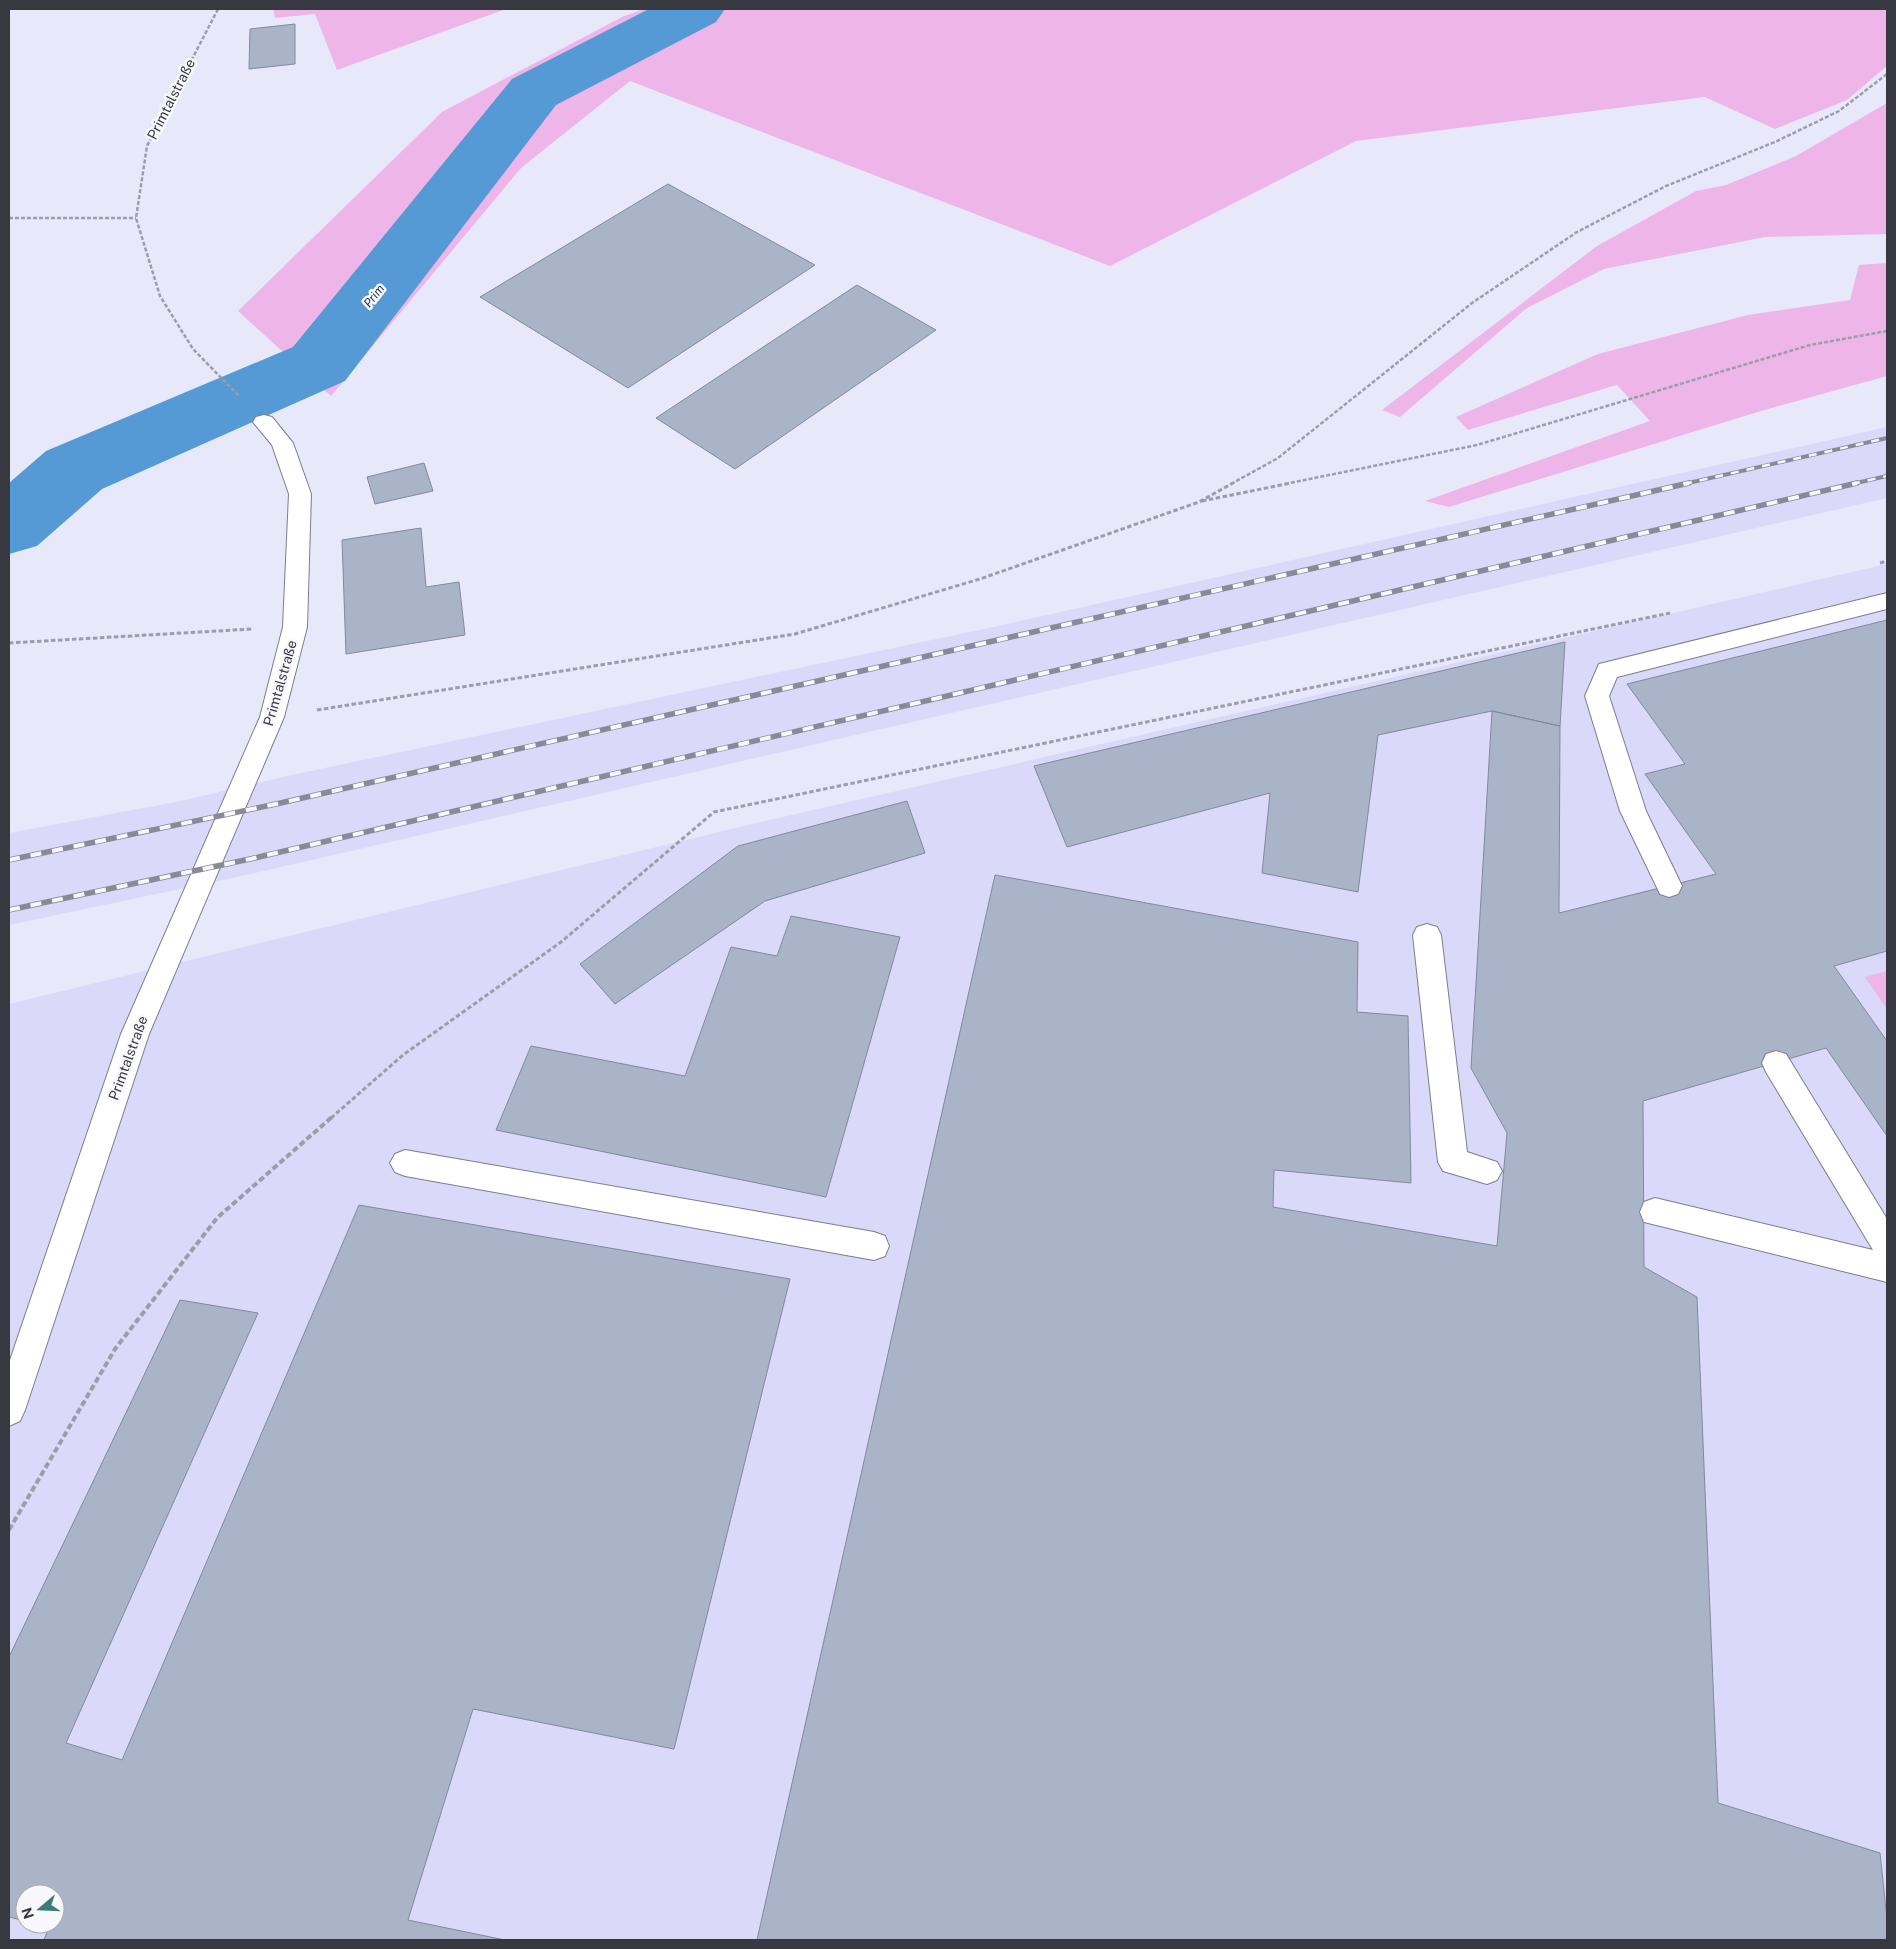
<svg xmlns="http://www.w3.org/2000/svg" width="1896" height="1949" viewBox="0 0 1896 1949" font-family="'Public Sans',sans-serif">
	<style>
		.built { fill: #dbd9f9; fill-rule: evenodd }
		.green { fill: #eeb5e9 }
		.lines { fill: none; stroke-linecap: round; stroke-linejoin: round }
		.river { fill: #559ad4; fill-rule: evenodd }
		.building { fill: #aab4c9; stroke: #80899e }
		.lane-casing { stroke: #7d7c91; stroke-width: 2 }
		.street-casing { stroke: #7d7c91; stroke-width: 2 }
		.path-far2 { stroke: #9c9cab; stroke-width: 2.5; stroke-dasharray: 4 2; stroke-linecap: butt }
		.path-far1 { stroke: #9c9cab; stroke-width: 3; stroke-dasharray: 4.5 2.5; stroke-linecap: butt }
		.path { stroke: #9c9cab; stroke-width: 4; stroke-dasharray: 6 3; stroke-linecap: butt }
		.lane { fill: #fff; fill-rule: evenodd }
		.street { fill: #fff; fill-rule: evenodd }
		.rail-far1-casing { stroke: #898997; stroke-width: 4 }
		.rail-casing { stroke: #898997; stroke-width: 5.5 }
		.rail-far1 { stroke: #f7f7fc; stroke-width: 2.5; stroke-dasharray: 8; stroke-linecap: butt }
		.rail { stroke: #f7f7fc; stroke-width: 4; stroke-dasharray: 11; stroke-linecap: butt }
		.labels { text-anchor: middle; dominant-baseline: central; stroke-width: 5; stroke-linejoin: round; paint-order: stroke }
		.far-water-label { font-size: 12px; font-style: italic; fill: #0f2d45; stroke: #f7f7fc }
		.street-label { font-size: 14px; fill: #383841; stroke: #f7f7fc }
	</style>
	<rect width="100%" height="100%" fill="#e8e8fb"/>
	<path class="built" d="M1887 427V498L242 876 9 925V833L181 801 287 776 998 626Z
		M1887 564V1940H9V1004L735 828ZM25 1894H55V1924H25Z"/>
	<path class="green" d="M273 9H506L337 70 315 14 275 18Z
		M644 9H1887V66L1847 100 1775 129 1705 97 1356 141 1110 266 630 81 521 168 331 396 238 311 442 112 622 17Z
		M1887 103V234L1765 237 1604 269 1527 308 1400 417 1382 410 1597 246 1696 191 1726 185 1796 156Z
		M1887 263V376L1761 411 1449 507 1425 501 1650 421 1617 385 1468 430 1456 417 1598 354 1748 315 1850 300 1859 265Z
		M1887 971V1009L1865 977Z"/>
	<g class="lines">
		<path class="river" d="M649 9H725L716 22 556 105 345 381 102 489 37 546 9 554V483L46 451 293 347 512 79Z"/>
	</g>
	<path class="building" d="M295 24V64L249 69 250 29Z
		M668 184 815 265 628 388 480 297Z
		M857 285 936 330 735 469 656 418Z
		M424 463 433 491 375 504 367 477Z
		M421 528 426 587 459 582 465 635 346 654 342 540Z
		M1887 620V951L1834 966 1887 1041V1136L1826 1048 1643 1101 1644 1267 1697 1297 1718 1803 1880 1853 1887 1919V1940H757L995 875 1358 942 1357 1012 1408 1016 1411 1183 1274 1170 1273 1207 1497 1246 1507 1133 1471 1068 1492 711 1560 726 1559 913 1716 874 1645 774 1685 764 1627 684Z
		M1565 642 1560 726 1492 711 1378 735 1358 892 1262 873 1270 793 1067 847 1034 766Z
		M907 801 925 853 765 901 615 1004 580 964 738 846Z
		M791 916 900 937 826 1197 496 1130 531 1046 685 1076 731 947 777 956Z
		M359 1205 790 1279 674 1749 473 1709 408 1920 505 1940H44L49 1927 37 1924H55V1894H25V1921L9 1917V1657L180 1300 258 1313 66 1743 122 1760Z"/>
	<g class="lines">
		<g class="lane-casing">
			<path id="lane" d="M1887 593V609L1617 677 1609 696 1646 811 1682 886 1678 894 1669 897 1660 894 1620 811 1585 696 1599 664Z
				M1427 924 1437 927 1441 935 1467 1152 1497 1162 1502 1171 1497 1180 1487 1184 1443 1171 1438 1162 1413 935 1417 927Z
				M1776 1051 1786 1054 1887 1219V1282L1644 1222 1640 1212 1644 1202 1655 1198 1873 1250 1766 1072 1762 1063 1766 1054Z
				M405 1150 874 1232 885 1236 889 1246 885 1256 874 1260 405 1176 395 1172 390 1163 395 1154Z"/>
		</g>
		<g class="street-casing">
			<path id="street" d="M264 415 272 417 293 443 311 494 307 627 284 717 149 1034 25 1410 20 1421 9 1426V1363L121 1034 260 717 283 627 289 494 272 445 253 422 256 417Z"/>
		</g>
		<path class="path-far2" d="M218 9 147 146 136 218 160 296 193 349 239 396
			M9 218H136
			M1231 484 1278 458 1472 303 1577 232 1666 186 1775 142 1839 111 1887 74
			M1285 484 1477 445 1810 345 1887 331"/>
		<path class="path-far1" d="M1202 501 1291 483
			M1880 563 1887 561
			M9 643 252 629
			M317 710 795 634 980 579 1199 502 1233 483
			M331 1118 403 1055 561 942 714 812 1670 613"/>
		<path class="path" d="M9 1530 115 1349 217 1218 332 1117"/>
		<use href="#lane" class="lane"/>
		<use href="#street" class="street"/>
		<g class="rail-far1-casing">
			<path id="rail-far1" d="M1684 484 1887 438
				M1852 484 1887 476"/>
		</g>
		<g class="rail-casing">
			<path id="rail" d="M9 860 276 804 1689 483
				M9 910 250 859 1857 483"/>
		</g>
		<use href="#rail-far1" class="rail-far1"/>
		<use href="#rail" class="rail"/>
	</g>
	<g class="labels">
		<g class="far-water-label">
			<text transform="translate(374 296) rotate(-52)">Prim</text>
		</g>
		<g class="street-label">
			<text transform="translate(171 99) rotate(-63)">Primtalstraße</text>
			<text transform="translate(280 683) rotate(-74)">Primtalstraße</text>
			<text transform="translate(128 1058) rotate(-70)">Primtalstraße</text>
		</g>
	</g>
	<rect width="1896" height="1949" fill="none" stroke="#383841" stroke-width="20"/>
	<g transform="translate(40 1909) rotate(251)"><circle r="24" fill="#f7f7fc" stroke="#ababb1"/>
	<path d="M0-4L9 19L0 12L-9 19Z" fill="#387e74"/>
	<text y="-8" font-size="14" font-weight="bold" text-anchor="middle" fill="#383841">N</text>
	</g>
</svg>
